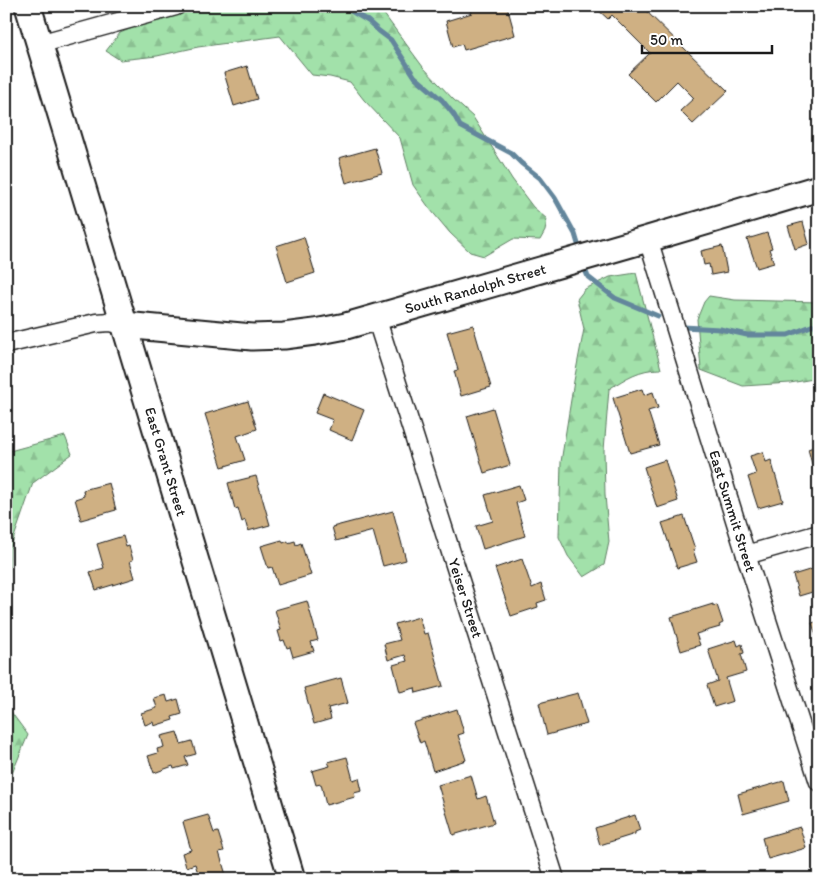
<svg xmlns="http://www.w3.org/2000/svg" width="825" height="885" viewBox="0 0 825 885" font-family="Itim,sans-serif">
	<style>
		.forest { fill: url(#forest-firs); stroke: #5f7e63 }
		.lines { fill: none; stroke-linecap: round; stroke-linejoin: round }
		.stream { stroke: #63869c; stroke-width: 5 }
		.building { fill: #cfb083; stroke: #1c1c1c }
		.street-casing { stroke: #1c1c1c; stroke-width: 21 }
		.secondary-casing { stroke: #1c1c1c; stroke-width: 29 }
		.street { stroke: #fff; stroke-width: 18 }
		.secondary { stroke: #fff; stroke-width: 25 }
		.labels { text-anchor: middle; dominant-baseline: central; stroke-width: 5; stroke-linejoin: round; paint-order: stroke }
		.street-label { font-size: 15px; fill: #1c1c1c; stroke: #fff }
	</style>
	<defs>
		<pattern id="forest-firs" width="22" height="20" patternUnits="userSpaceOnUse" patternTransform="scale(1.25)"><rect width="22" height="20" fill="#a2e1aa"/><path d="M5 1l3.5 6h-7zM16 11l3.5 6h-7z" fill="#8bc092"/></pattern>
	</defs>
	<rect width="100%" height="100%" fill="#fff"/>
	<filter id="ink" filterUnits="userSpaceOnUse"><feTurbulence type="fractalNoise" baseFrequency=".02" numOctaves="2"/><feDisplacementMap in="SourceGraphic" scale="10" xChannelSelector="R" yChannelSelector="G"/><feConvolveMatrix kernelMatrix="1 2 1 2 8 2 1 2 1" color-interpolation-filters="sRGB"/></filter>
	<g filter="url(#ink)">
		<path class="forest" d="M212 6H378L423 67 453 99 473 117 512 179 533 207 547 219 545 231 540 240 513 239 484 256 470 252 450 233 430 209 413 185 400 138 364 100 350 82 330 77 312 75 280 36 198 47 157 56 120 60 106 51 120 33 163 15Z
			M636 273 661 369C639 369 626 378 609 389L604 450 605 495 609 542 604 565 584 577 568 556 559 537 561 462 574 381 584 329 577 299 585 289 610 277Z
			M709 296 735 300 819 302V378L790 383 743 386 701 370 697 319 704 302Z
			M65 436 72 454 33 483 10 549 9 606 6 632V452Z
			M6 699 11 712 28 735 6 788Z"/>
		<g class="lines">
			<path class="stream" d="M349 6 351 11 368 21 379 31 391 40 415 77 442 100 454 115 460 126 511 153 521 163 540 178 555 198 575 234 578 244
				M586 272 588 277 615 298 658 316
				M683 327 720 329 747 335H788L819 323"/>
		</g>
		<path class="building" d="M470 6H507L515 35 464 50 462 44 453 47 446 21 472 13Z
			M598 6H641L728 91 693 124 680 111 694 98 677 81 656 102 628 74 650 53 612 15 608 19 596 8Z
			M247 66 257 99 234 106 224 73Z
			M375 148 382 173 346 183 339 158Z
			M803 222 809 244 795 249 788 226Z
			M767 233 772 248 769 249 774 263 757 268 747 239Z
			M304 237 315 273 287 282 276 246Z
			M722 246 727 272 711 275 709 264 704 265 701 251Z
			M473 325 491 387 461 396 454 371 458 370 447 332Z
			M642 389 644 395 653 392 658 408 648 411 659 445 630 453 613 398Z
			M323 393 364 410 352 440 329 430 333 420 315 413Z
			M248 401 257 429 237 436 245 460 222 467 205 414Z
			M493 408 510 465 484 473 467 416Z
			M819 445V478L817 474 815 475 808 449Z
			M763 452 766 462 771 460 783 501 758 508 748 477 756 474 750 456Z
			M665 460 678 501 657 508 644 467Z
			M256 476 270 525 248 531 245 520 242 522 238 508 235 509 228 483Z
			M109 483 116 510 81 520 75 499 84 496 83 490Z
			M519 485 524 500 516 503 525 536 483 549 476 526 493 521 485 495Z
			M393 511 406 560 383 566 373 531 336 541 332 527Z
			M684 516 695 549 693 550 697 562 677 568 662 523Z
			M123 536 126 547 129 546 133 560 130 561 135 578 96 590 90 572 104 568 97 544Z
			M282 540 283 543 288 541V543L295 541 296 545 301 543 311 575 278 585 272 567 268 568 261 546Z
			M522 559 532 588 541 584 546 600 537 603 538 607 511 616 495 568Z
			M819 567V590L799 596 793 575Z
			M307 601 318 640 311 642 314 651 293 657 290 647 287 648 284 640 281 641 278 631 281 630 275 610Z
			M713 604V606L717 605 723 623 719 625 720 627 696 634 700 645 681 651 671 617Z
			M419 617 424 634 428 633 443 686 416 693 415 688 400 692 393 665 407 661 405 655 388 660 384 644 400 640 395 624Z
			M819 621V645L812 623Z
			M736 640 738 646 742 644 744 653 741 654 746 672 726 678 733 701 714 707 707 685 718 681 708 649Z
			M341 678 348 703 328 708 331 719 314 724 304 688Z
			M578 693 587 724 547 735 539 703Z
			M166 695 168 702 178 699 182 714 172 717 173 720 154 726 153 722 145 725 141 713 157 708 154 698Z
			M457 709 464 733 458 735 466 760 433 771 424 741 420 743 413 723Z
			M177 732 181 744 192 741 196 754 185 757 188 765 174 769 173 766 154 773 148 756 158 753 157 749 164 747 161 736Z
			M347 757 353 780 359 778 362 791 354 793 355 797 326 805 321 784 316 785 312 771 330 766 328 762Z
			M471 775 478 799 486 796 494 823 453 835 438 785Z
			M784 781 789 801 743 814 738 794Z
			M208 815 214 833 218 832 224 851 219 852 226 875 214 879H200L195 864 186 867 182 853 191 850 183 822Z
			M635 815 640 830 635 832V834L600 845 595 828Z
			M800 827 806 848 768 859 762 838Z"/>
		<g class="lines">
			<g class="street-casing">
				<g id="street">
					<path d="M39 44 176 6"/>
					<path id="s1" d="M648 239 746 555 819 782"/>
					<path id="s2" d="M376 317 555 879"/>
					<path d="M6 344 96 323 110 322 124 325"/>
					<path d="M746 555 819 534"/>
				</g>
			</g>
			<g class="secondary-casing">
				<g id="secondary">
					<path id="s3" d="M28 6 292 879"/>
					<path id="s4" d="M124 325 252 337 284 336 315 332 346 326 648 239 819 188"/>
				</g>
			</g>
			<use href="#street" class="street"/>
			<use href="#secondary" class="secondary"/>
		</g>
	</g>
	<g class="labels">
		<g class="street-label">
			<text stroke="none"><textPath href="#s4" startOffset="358">South Randolph Street</textPath></text>
			<text stroke="none"><textPath href="#s3" startOffset="476">East Grant Street</textPath></text>
			<text stroke="none"><textPath href="#s1" startOffset="285">East Summit Street</textPath></text>
			<text stroke="none"><textPath href="#s2" startOffset="295">Yeiser Street</textPath></text>
		</g>
	</g>
	<rect width="825" height="885" fill="none" stroke="#fff" stroke-width="25"/>
	<rect x="12" y="12" width="800" height="860" fill="none" stroke="#1c1c1c" stroke-width="2" filter="url(#ink)"/>
	<path d="M642 45v8h130v-8" fill="none" stroke="#1c1c1c" stroke-width="2.5"/>
	<text x="650" y="45" font-size="15" fill="#1c1c1c" stroke="#ffffff" stroke-width="4" paint-order="stroke">50 m</text>
</svg>
